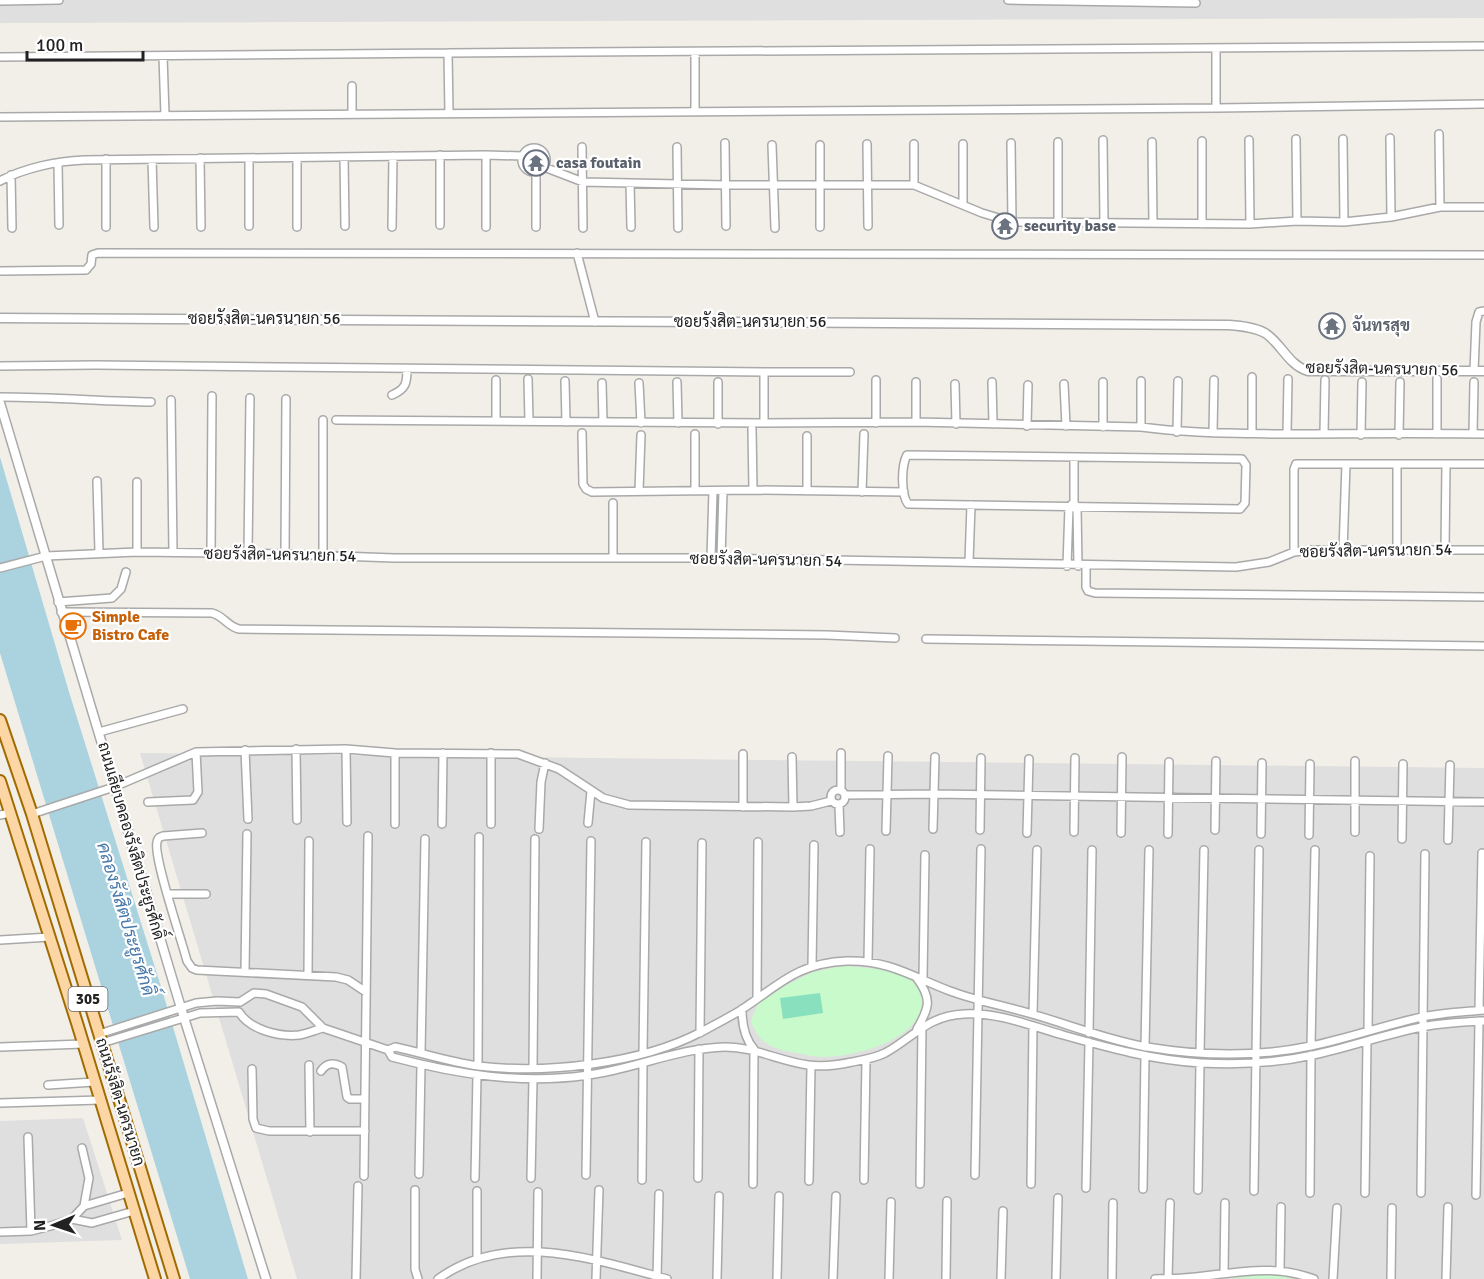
<svg xmlns="http://www.w3.org/2000/svg" width="1484" height="1279" viewBox="0 0 1484 1279" font-family="Signika,Sarabun,sans-serif">
	<style>
		.residential { fill: #e0dfdf }
		.park { fill: #c8facc }
		.pitch { fill: #88e0be }
		.water { fill: #aad3df }
		.lines { fill: none; stroke-linecap: round; stroke-linejoin: round }
		.minor-casing { stroke: #a9a9a9; stroke-width: 10 }
		.tertiary-casing { stroke: #a9a9a9; stroke-width: 11 }
		.primary-casing { stroke: #a06b00; stroke-width: 14 }
		.minor { stroke: #fff; stroke-width: 7 }
		.tertiary { stroke: #fff; stroke-width: 8 }
		.primary { stroke: #fcd6a4; stroke-width: 10 }
		.labels { text-anchor: middle; dominant-baseline: central; stroke-width: 4.5; stroke-linejoin: round; paint-order: stroke }
		.shield { fill: #fff; stroke: #646464; stroke-width: 1.5 }
		.shield-label { font-size: 15px; font-weight: bold; fill: #222 }
		.worship-label { font-size: 16px; font-weight: bold; fill: #5b616d; stroke: #fff; text-anchor: start }
		.street-label { font-size: 16px; fill: #222; stroke: #fff }
		.food-label { font-size: 16px; font-weight: bold; fill: #c56008; stroke: #fff; text-anchor: start }
		.water-label { font-size: 18px; font-style: italic; fill: #4a7aab; stroke: #fff }
	</style>
	<rect width="100%" height="100%" fill="#f2efe9"/>
	<path class="residential" d="M0 0H1484V18L0 23Z
		M140 753 1484 768V1279H297Z
		M83 1118 122 1240 0 1244V1121Z"/>
	<path class="park" d="M842 966C861 967 881 968 900 974 912 979 922 988 922 1001 922 1040 854 1057 823 1057 814 1057 804 1054 796 1053 772 1049 759 1044 751 1021L758 1004 784 986 813 972Z
		M1282 1266 1321 1279 1195 1278 1227 1268Z"/>
	<path class="pitch" d="M820 993 823 1013 783 1019 780 998Z"/>
	<path class="water" d="M0 457 69 692 162 990 248 1279H190L0 653Z"/>
	<g class="lines">
		<g class="minor-casing">
			<path id="minor" d="M1008 0 1196 3
				M0 1 59 0
				M695 52V111
				M448 53 449 113
				M163 56 165 115
				M0 57 448 53 1484 46
				M1216 108V49
				M352 114V86
				M0 117 1216 108 1484 104
				M1439 134 1440 207
				M1390 138 1391 217
				M1296 139 1297 221
				M1343 139 1344 222
				M1103 140 1104 222
				M1249 140 1250 224
				M1202 141V224
				M1152 142 1153 223
				M725 143 726 226
				M1011 143 1012 222
				M867 144 868 226
				M963 144V204
				M772 145 775 228
				M820 145V227
				M582 147 583 228
				M677 147 678 228
				M522 160a12 12 0 1 1 24 0a12 12 0 1 1-24 0Z
				M440 155V225
				M486 155V227
				M344 157 345 226
				M200 158 201 227
				M249 158V226
				M297 158V227
				M106 159V227
				M152 159 154 227
				M58 163 59 225
				M544 167 583 182 726 185H914L982 213 1012 222 1250 224 1297 221 1344 222 1391 217 1440 207H1484
				M536 173V227
				M11 175 12 228
				M0 181C24 168 57 161 84 160L486 155 522 156
				M630 183 631 227
				M914 185V144
				M1058 222V142
				M392 227 393 156
				M577 253 595 322
				M0 271 86 270 91 264 92 255 98 253 1484 255
				M0 366 96 365 764 372V423L916 422 1141 427C1185 433 1229 433 1274 434 1344 434 1414 433 1484 434
				M1474 371 1476 322 1479 312 1484 311
				M764 372H850
				M1252 377V433
				M528 379 529 421
				M1437 379V434
				M565 381 566 422
				M1141 381V427
				M677 382 678 423
				M718 382V424
				M916 382V422
				M992 382 993 424
				M602 383 603 422
				M639 383 641 423
				M955 384 956 424
				M1064 384 1066 426
				M392 395C406 389 407 383 407 369
				M0 397C51 397 101 401 151 402
				M171 400 173 552
				M336 420 764 423
				M496 421V380
				M876 423V380
				M1027 426 1028 385
				M1103 427V382
				M752 429 753 490
				M1177 432 1178 381
				M582 433 583 484 586 489 592 492 753 490 904 492
				M1213 433 1214 380
				M695 434V491
				M1287 434 1288 379
				M1324 434 1325 380
				M1473 434 1474 382
				M1361 435 1362 382
				M1399 435 1400 382
				M907 455 1242 459 1246 465 1245 503 1240 509 908 504C901 495 901 466 907 455Z
				M1074 457V503L1077 507 1078 566
				M97 481 99 552
				M137 482V552
				M639 491 641 435
				M807 491V436
				M862 492 864 434
				M1397 550V465
				M1445 550 1446 464
				M1343 551 1346 464
				M1294 552V469L1296 464H1484
				M211 553 212 396
				M248 553 250 398
				M285 554 286 399
				M323 555V420
				M613 558V503
				M711 558 713 491
				M721 559 723 491
				M969 562 971 505
				M1067 566 1069 507 1072 504
				M1086 566V587L1088 591 1095 593 1484 597
				M0 568 46 556 137 552 285 554 394 558H711L1236 567 1269 562 1294 552 1311 550H1484
				M58 602 112 598 121 589 126 572
				M61 612 212 613C224 616 228 627 239 629L827 635 895 638
				M926 639 1484 646
				M99 732 183 709
				M296 749 297 820
				M346 749 347 822
				M245 750 248 819
				M841 753V790
				M792 757 793 807
				M831 797a7 7 0 1 1 14 0a7 7 0 1 1-14 0Z
				M845 795 934 794 1484 802
				M148 802 193 800 198 792 196 752
				M839 805 840 832
				M743 807V754
				M32 814 114 787 196 752 346 749 395 753 518 754 559 769 603 798 629 805 793 807 811 806 831 801
				M0 815 10 813
				M588 823 591 791
				M395 824V753
				M442 824 443 753
				M491 824V753
				M539 829 541 782 545 763
				M933 829 935 757
				M980 830 981 758
				M1215 830 1216 761
				M886 831 888 756
				M1074 832 1075 758
				M1355 832V761
				M202 833 163 836C159 838 158 837 157 842 153 857 182 941 187 961L192 968 197 970 336 977 348 980 366 992
				M1027 833 1029 759
				M1121 833 1122 757
				M1168 834 1169 762
				M1261 834 1262 763
				M1309 835 1310 764
				M1402 839 1403 764
				M1448 840 1450 765
				M168 894H206
				M0 940 50 937
				M868 961 870 849
				M812 966 814 845
				M245 971 247 834
				M308 975 309 841
				M916 977C932 998 930 1007 917 1029
				M923 978 925 855
				M757 997 758 842
				M742 1009C742 1024 744 1038 754 1049L753 1184
				M1479 1010 1482 853
				M1033 1014 1037 850
				M1368 1031 1370 856
				M700 1033 702 843
				M1089 1033 1092 850
				M99 1034 196 1003 217 1001 240 1002 254 993 266 994 302 1007 323 1028 388 1050 395 1047C422 1053 450 1062 478 1066 546 1074 640 1064 701 1032 714 1025 728 1018 741 1010 779 985 797 963 847 961 889 960 913 977 950 991 977 1001 1005 1006 1032 1014 1070 1025 1107 1040 1147 1047 1201 1056 1258 1057 1311 1046 1349 1038 1385 1025 1422 1017 1442 1013 1463 1012 1484 1010
				M102 1043 200 1013 239 1012C250 1030 279 1037 299 1035 307 1034 315 1030 323 1028
				M1311 1046 1315 850
				M0 1047 83 1044
				M1145 1047 1149 850
				M388 1050 392 1057C456 1074 522 1085 588 1075 634 1069 678 1048 725 1047 755 1047 779 1061 808 1065 822 1067 838 1065 852 1062 863 1060 875 1058 885 1053 914 1037 927 1016 964 1014 998 1012 1031 1026 1063 1035 1109 1048 1153 1060 1201 1063 1238 1065 1277 1063 1313 1055 1350 1047 1386 1034 1422 1027 1442 1023 1464 1022 1484 1021
				M421 1053 425 839
				M643 1053 646 842
				M1200 1053 1204 850
				M309 1065 310 1132
				M478 1066 479 837
				M533 1068 535 839
				M252 1069 253 1119 256 1128 269 1131H365
				M321 1071C326 1063 334 1062 342 1067L347 1097 350 1099H365
				M48 1085 94 1082
				M0 1103 100 1100
				M28 1137 31 1231
				M82 1148 89 1178 84 1206
				M419 1174 421 1065
				M586 1175 591 841
				M975 1175 981 849
				M364 1176 368 836
				M475 1178 477 1075
				M531 1178 533 1079
				M698 1178 699 1049
				M642 1180 643 1064
				M864 1180 866 1060
				M809 1181 811 1066
				M920 1184 922 1026
				M1031 1184 1033 1026
				M1086 1188 1089 1042
				M1143 1189 1145 1056
				M415 1190V1269L418 1279
				M1198 1190 1200 1063
				M477 1191V1259
				M1254 1191 1259 850
				M1310 1193 1311 1055
				M1365 1193 1367 1041
				M1421 1193 1425 854
				M1476 1195 1479 1021
				M72 1219 92 1223 134 1211
				M0 1232 31 1231 54 1225 72 1219 84 1206 128 1193
				M1280 1269 1281 1207
				M1224 1272 1225 1203
				M356 1279 358 1186
				M438 1279C507 1229 593 1259 667 1279
				M537 1279 538 1192
				M596 1279 599 1190
				M657 1279 659 1194
				M717 1279 719 1196
				M777 1279 779 1196
				M833 1279 836 1196
				M889 1279 891 1202
				M946 1279 947 1201
				M1001 1279 1003 1211
				M1056 1279 1058 1198
				M1112 1279 1113 1203
				M1155 1279C1164 1278 1174 1279 1183 1278 1230 1275 1268 1262 1314 1279
				M1168 1279 1170 1203
				M1333 1279 1337 1208
				M1391 1279 1392 1208
				M1446 1279 1448 1207"/>
		</g>
		<g class="tertiary-casing">
			<path id="tertiary" d="M0 318 1228 325C1240 326 1254 327 1265 333 1282 344 1288 365 1308 371H1484
				M0 403 181 1008 266 1279"/>
		</g>
		<g class="primary-casing">
			<path id="primary" d="M0 720 32 814 174 1279
				M0 781 77 1023 155 1279"/>
		</g>
		<use href="#minor" class="minor"/>
		<use href="#tertiary" class="tertiary"/>
		<use href="#primary" class="primary"/>
	</g>
	<defs>
		<g id="temple-ring" transform="scale(1.35)"><circle r="9.5" fill="#fff" stroke="#6b7280" stroke-width="1.5"/><path d="M0-6L5-2H3V0L6.5 2.5H4V6H1.5V3h-3V6H-4V2.5H-6.5L-3 0V-2H-5Z" fill="#6b7280"/></g>
		<g id="cafe-ring" transform="scale(1.35)"><circle r="9.5" fill="#fff" stroke="#e8710a" stroke-width="1.5"/><path d="M-5.5-4.5H6V0H3Q3 3.5 0 3.5H-2.5Q-5.5 3.5-5.5 0ZM3-3.2v2h1.7v-2ZM-6 4.5H4V6H-6Z" fill="#e8710a"/></g>
	</defs>
	<g fill-rule="evenodd">
		<use href="#temple-ring" x="536" y="163"/>
		<use href="#temple-ring" x="1005" y="226"/>
		<use href="#temple-ring" x="1332" y="326"/>
		<use href="#cafe-ring" x="73" y="626"/>
	</g>
	<g class="labels">
		<rect class="shield" x="68.5" y="987" width="39" height="24" rx="4.5"/>
		<g class="shield-label">
			<text x="88" y="999">305</text>
		</g>
		<g class="worship-label">
			<text x="556" y="163">casa foutain</text>
			<text x="1024" y="226">security base</text>
			<text x="1352" y="326">จันทรสุข</text>
		</g>
		<g class="street-label">
			<text x="264" y="319">ซอยรังสิต-นครนายก 56</text>
			<text x="750" y="322">ซอยรังสิต-นครนายก 56</text>
			<text transform="translate(1382 369) rotate(1)">ซอยรังสิต-นครนายก 56</text>
			<text transform="translate(1376 551) rotate(-1)">ซอยรังสิต-นครนายก 54</text>
			<text transform="translate(280 555) rotate(1)">ซอยรังสิต-นครนายก 54</text>
			<text transform="translate(766 560) rotate(1)">ซอยรังสิต-นครนายก 54</text>
			<text transform="translate(131 841) rotate(74)">ถนนเลียบคลองรังสิตประยูรศักดิ์</text>
			<text transform="translate(120 1102) rotate(73)">ถนนรังสิต-นครนายก</text>
		</g>
		<g class="food-label">
			<text x="92" y="617">Simple<tspan x="92" dy="18">Bistro Cafe</tspan></text>
		</g>
		<g class="water-label">
			<text transform="translate(126 919) rotate(73)">คลองรังสิตประยูรศักดิ์</text>
		</g>
	</g>
	<g transform="translate(54 1225) rotate(268)" stroke="#ffffff" stroke-width="4.5" paint-order="stroke">
	<path d="M0-4.5L10 22L0 15L-10 22Z" fill="#222222"/>
	<text y="-9" font-size="16" font-weight="bold" text-anchor="middle" fill="#222222">N</text>
	</g>
	<path d="M27 51v9h116v-9" fill="none" stroke="#222222" stroke-width="3"/>
	<text x="36" y="51" font-size="18" fill="#222222" stroke="#ffffff" stroke-width="4.5" paint-order="stroke">100 m</text>
</svg>
